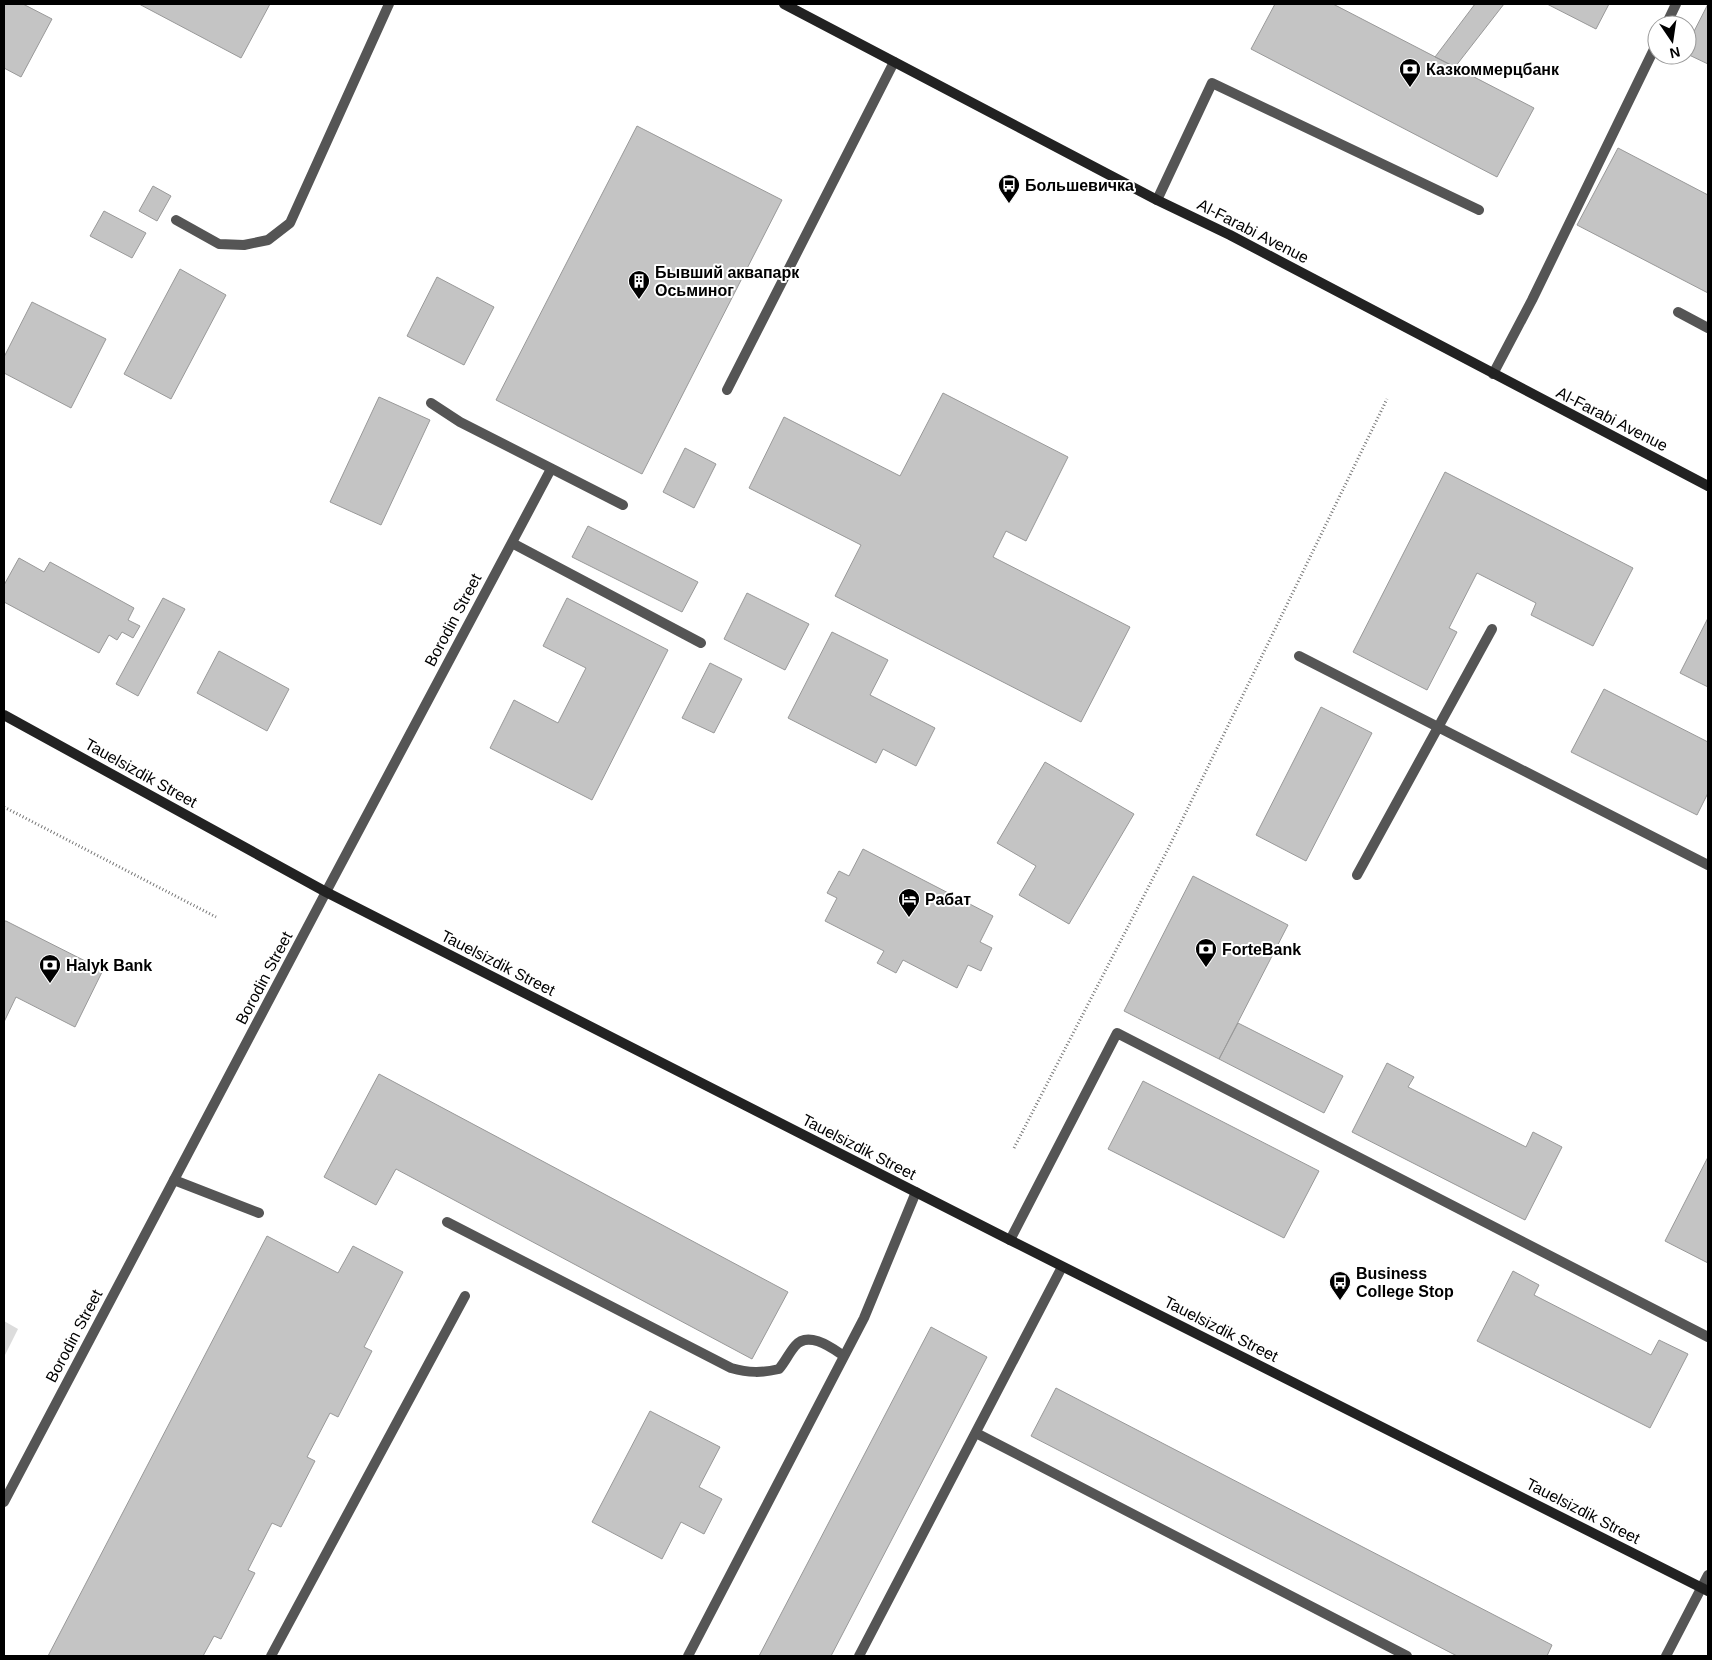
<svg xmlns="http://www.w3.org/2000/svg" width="1712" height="1660" viewBox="0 0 1712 1660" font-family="Helvetica,sans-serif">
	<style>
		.green { fill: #dcdcdc }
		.building { fill: #c4c4c4; stroke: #999 }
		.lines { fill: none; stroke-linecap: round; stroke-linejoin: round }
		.path { stroke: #777; stroke-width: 3; stroke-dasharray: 1 2.5; stroke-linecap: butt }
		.service { stroke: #555; stroke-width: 10 }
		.minor { stroke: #555; stroke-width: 10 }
		.tertiary { stroke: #555; stroke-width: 10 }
		.secondary { stroke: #222; stroke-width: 10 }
		.labels { text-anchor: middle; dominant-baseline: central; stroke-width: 4; stroke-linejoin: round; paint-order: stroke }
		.poi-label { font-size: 16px; font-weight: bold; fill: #000; stroke: #fff; text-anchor: start }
		.street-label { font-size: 16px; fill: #000; stroke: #fff }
	</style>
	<rect width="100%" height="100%" fill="#fff"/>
	<path class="green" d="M4 1321 18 1329 4 1357Z"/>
	<path class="building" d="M4 4H23L52 19 21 77 4 68Z
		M139 4H270L241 58Z
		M1275 4H1333L1534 108 1497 177 1251 49Z
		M1475 4H1504L1455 67 1435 57Z
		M1547 4H1609L1596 29Z
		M1708 4V64L1687 54V45Z
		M637 126 782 200 642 474 496 400Z
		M1618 148 1708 195V293L1577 225Z
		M153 186 171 196 157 221 139 211Z
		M104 211 146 233 132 258 90 236Z
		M180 269 226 295 171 399 124 374Z
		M437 277 494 307 464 365 407 336Z
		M32 302 106 339 71 408 4 373V357Z
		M943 393 1068 457 1026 541 1006 531 993 557 1130 627 1081 722 835 596 861 545 749 488 784 417 900 476Z
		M379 397 430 420 381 525 330 502Z
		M685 448 716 464 694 508 663 492Z
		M1445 472 1633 568 1593 646 1531 615 1536 603 1477 573 1449 628 1457 632 1427 690 1353 652Z
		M588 526 698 582 682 612 572 557Z
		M19 558 44 572 50 562 134 608 128 620 140 626 133 638 122 632 117 640 109 635 99 653 4 602V585Z
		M747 593 809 624 785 670 724 639Z
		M163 598 185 609 138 696 116 684Z
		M567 598 668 650 592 800 490 748 514 700 558 723 586 668 543 646Z
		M1708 618V687L1680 673Z
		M832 632 888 660 870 695 935 728 916 766 883 749 876 763 788 718Z
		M219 651 289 689 267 731 197 693Z
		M710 663 742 679 714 733 682 718Z
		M1604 689 1708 742V793L1697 815 1571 752Z
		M1321 707 1372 733 1306 861 1256 835Z
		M1045 762 1134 814 1069 924 1019 895 1036 866 997 843Z
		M863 849 993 916 980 942 992 948 981 971 968 965 957 988 903 960 896 973 877 963 884 951 825 921 837 898 827 893 839 871 849 876Z
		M1193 876 1288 925 1219 1059 1124 1011Z
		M4 921H6L103 970 75 1027 16 997 4 1022Z
		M1238 1023 1343 1076 1324 1113 1219 1059Z
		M1387 1063 1414 1077 1408 1087 1526 1147 1533 1132 1562 1147 1525 1220 1352 1132Z
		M379 1074 788 1292 752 1359 396 1169 376 1205 324 1177Z
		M1143 1081 1319 1171 1284 1238 1108 1149Z
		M1708 1157V1263L1665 1241Z
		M267 1236 338 1273 353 1246 403 1272 364 1347 372 1351 338 1417 330 1413 307 1457 315 1461 281 1527 272 1523 248 1570 255 1573 221 1639 214 1636 203 1656H48Z
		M1513 1271 1539 1285 1534 1295 1651 1355 1659 1340 1688 1354 1650 1428 1477 1341Z
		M931 1327 987 1357 831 1656H759Z
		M1056 1388 1552 1645 1547 1656H1457L1031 1436Z
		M650 1411 720 1447 699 1487 722 1499 704 1534 681 1522 662 1559 592 1522Z"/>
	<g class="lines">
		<path class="path" d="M4 807 216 917
			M1014 1148 1168 849 1387 399"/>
		<path class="service" d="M1666 25 1676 4
			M1157 200 1212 83 1479 210
			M176 220 219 244 244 245 268 240 290 223 389 4
			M1678 312 1708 328
			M1493 374 1532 300 1657 43
			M727 390 894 62
			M431 403 460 422 623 505
			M512 543 701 643
			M1299 656 1708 865
			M1357 875 1492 629
			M326 892 551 469
			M174 1180 259 1213
			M447 1222 731 1368C749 1373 762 1373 779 1369 785 1362 789 1353 795 1346 808 1330 832 1348 844 1356
			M1010 1240 1117 1033 1708 1337
			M976 1433 1407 1656
			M271 1656 465 1296
			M688 1656 864 1318 916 1192
			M859 1656 1062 1267"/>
		<path class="minor" d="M1666 1656 1708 1575"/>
		<path class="tertiary" d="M4 1502 326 892"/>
		<path class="secondary" d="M784 4 1157 200 1230 235 1708 486
			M4 715 326 892 1010 1240 1708 1591"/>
	</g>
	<defs>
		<g id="bank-pin" transform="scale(1.125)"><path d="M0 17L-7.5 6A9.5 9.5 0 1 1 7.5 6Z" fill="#000" stroke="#fff"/><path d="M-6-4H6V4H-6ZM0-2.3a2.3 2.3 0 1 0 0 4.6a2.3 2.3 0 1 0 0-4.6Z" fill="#fff"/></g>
		<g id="bus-pin" transform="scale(1.125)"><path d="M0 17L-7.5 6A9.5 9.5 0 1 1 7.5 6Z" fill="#000" stroke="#fff"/><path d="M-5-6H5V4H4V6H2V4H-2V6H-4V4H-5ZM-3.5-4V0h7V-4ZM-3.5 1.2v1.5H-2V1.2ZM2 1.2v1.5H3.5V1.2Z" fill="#fff"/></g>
		<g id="building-pin" transform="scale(1.125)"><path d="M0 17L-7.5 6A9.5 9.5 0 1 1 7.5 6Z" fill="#000" stroke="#fff"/><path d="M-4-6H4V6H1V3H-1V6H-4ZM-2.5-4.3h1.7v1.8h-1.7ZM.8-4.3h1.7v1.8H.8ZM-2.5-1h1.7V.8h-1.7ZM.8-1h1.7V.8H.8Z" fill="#fff"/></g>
		<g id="hotel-pin" transform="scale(1.125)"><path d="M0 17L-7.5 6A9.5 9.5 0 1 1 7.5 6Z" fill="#000" stroke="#fff"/><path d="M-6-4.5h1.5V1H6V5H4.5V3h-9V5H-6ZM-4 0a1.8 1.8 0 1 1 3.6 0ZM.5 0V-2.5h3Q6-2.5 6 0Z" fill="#fff"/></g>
	</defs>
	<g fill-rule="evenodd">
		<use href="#bank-pin" x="1410" y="69"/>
		<use href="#bus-pin" x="1009" y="185"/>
		<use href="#building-pin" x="639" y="281"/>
		<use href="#hotel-pin" x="909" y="899"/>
		<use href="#bank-pin" x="1206" y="949"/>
		<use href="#bank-pin" x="50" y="965"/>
		<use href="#bus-pin" x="1340" y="1282"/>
	</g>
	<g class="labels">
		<g class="poi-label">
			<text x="1426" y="69">Казкоммерцбанк</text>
			<text x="1025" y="185">Большевичка</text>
			<text x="655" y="272">Бывший аквапарк<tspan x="655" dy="18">Осьминог</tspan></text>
			<text x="925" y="899">Рабат</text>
			<text x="1222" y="949">ForteBank</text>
			<text x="66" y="965">Halyk Bank</text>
			<text x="1356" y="1273">Business<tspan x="1356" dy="18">College Stop</tspan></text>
		</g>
		<g class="street-label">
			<text transform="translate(1253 231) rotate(27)">Al-Farabi Avenue</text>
			<text transform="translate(1612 419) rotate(27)">Al-Farabi Avenue</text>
			<text transform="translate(453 620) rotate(-62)">Borodin Street</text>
			<text transform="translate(141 773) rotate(29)">Tauelsіzdіk Street</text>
			<text transform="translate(498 963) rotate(27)">Tauelsіzdіk Street</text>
			<text transform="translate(264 978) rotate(-62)">Borodin Street</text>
			<text transform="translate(859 1147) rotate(27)">Tauelsіzdіk Street</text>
			<text transform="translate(1221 1329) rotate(27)">Tauelsіzdіk Street</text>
			<text transform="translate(74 1336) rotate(-62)">Borodin Street</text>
			<text transform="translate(1583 1511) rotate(27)">Tauelsіzdіk Street</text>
		</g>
	</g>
	<rect width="1712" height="1660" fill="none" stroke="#000000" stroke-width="10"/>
	<g transform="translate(1672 40) rotate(167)"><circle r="24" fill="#ffffff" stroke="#999999"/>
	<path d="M0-4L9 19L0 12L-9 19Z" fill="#000000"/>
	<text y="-8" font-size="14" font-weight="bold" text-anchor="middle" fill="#000000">N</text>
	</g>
</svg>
